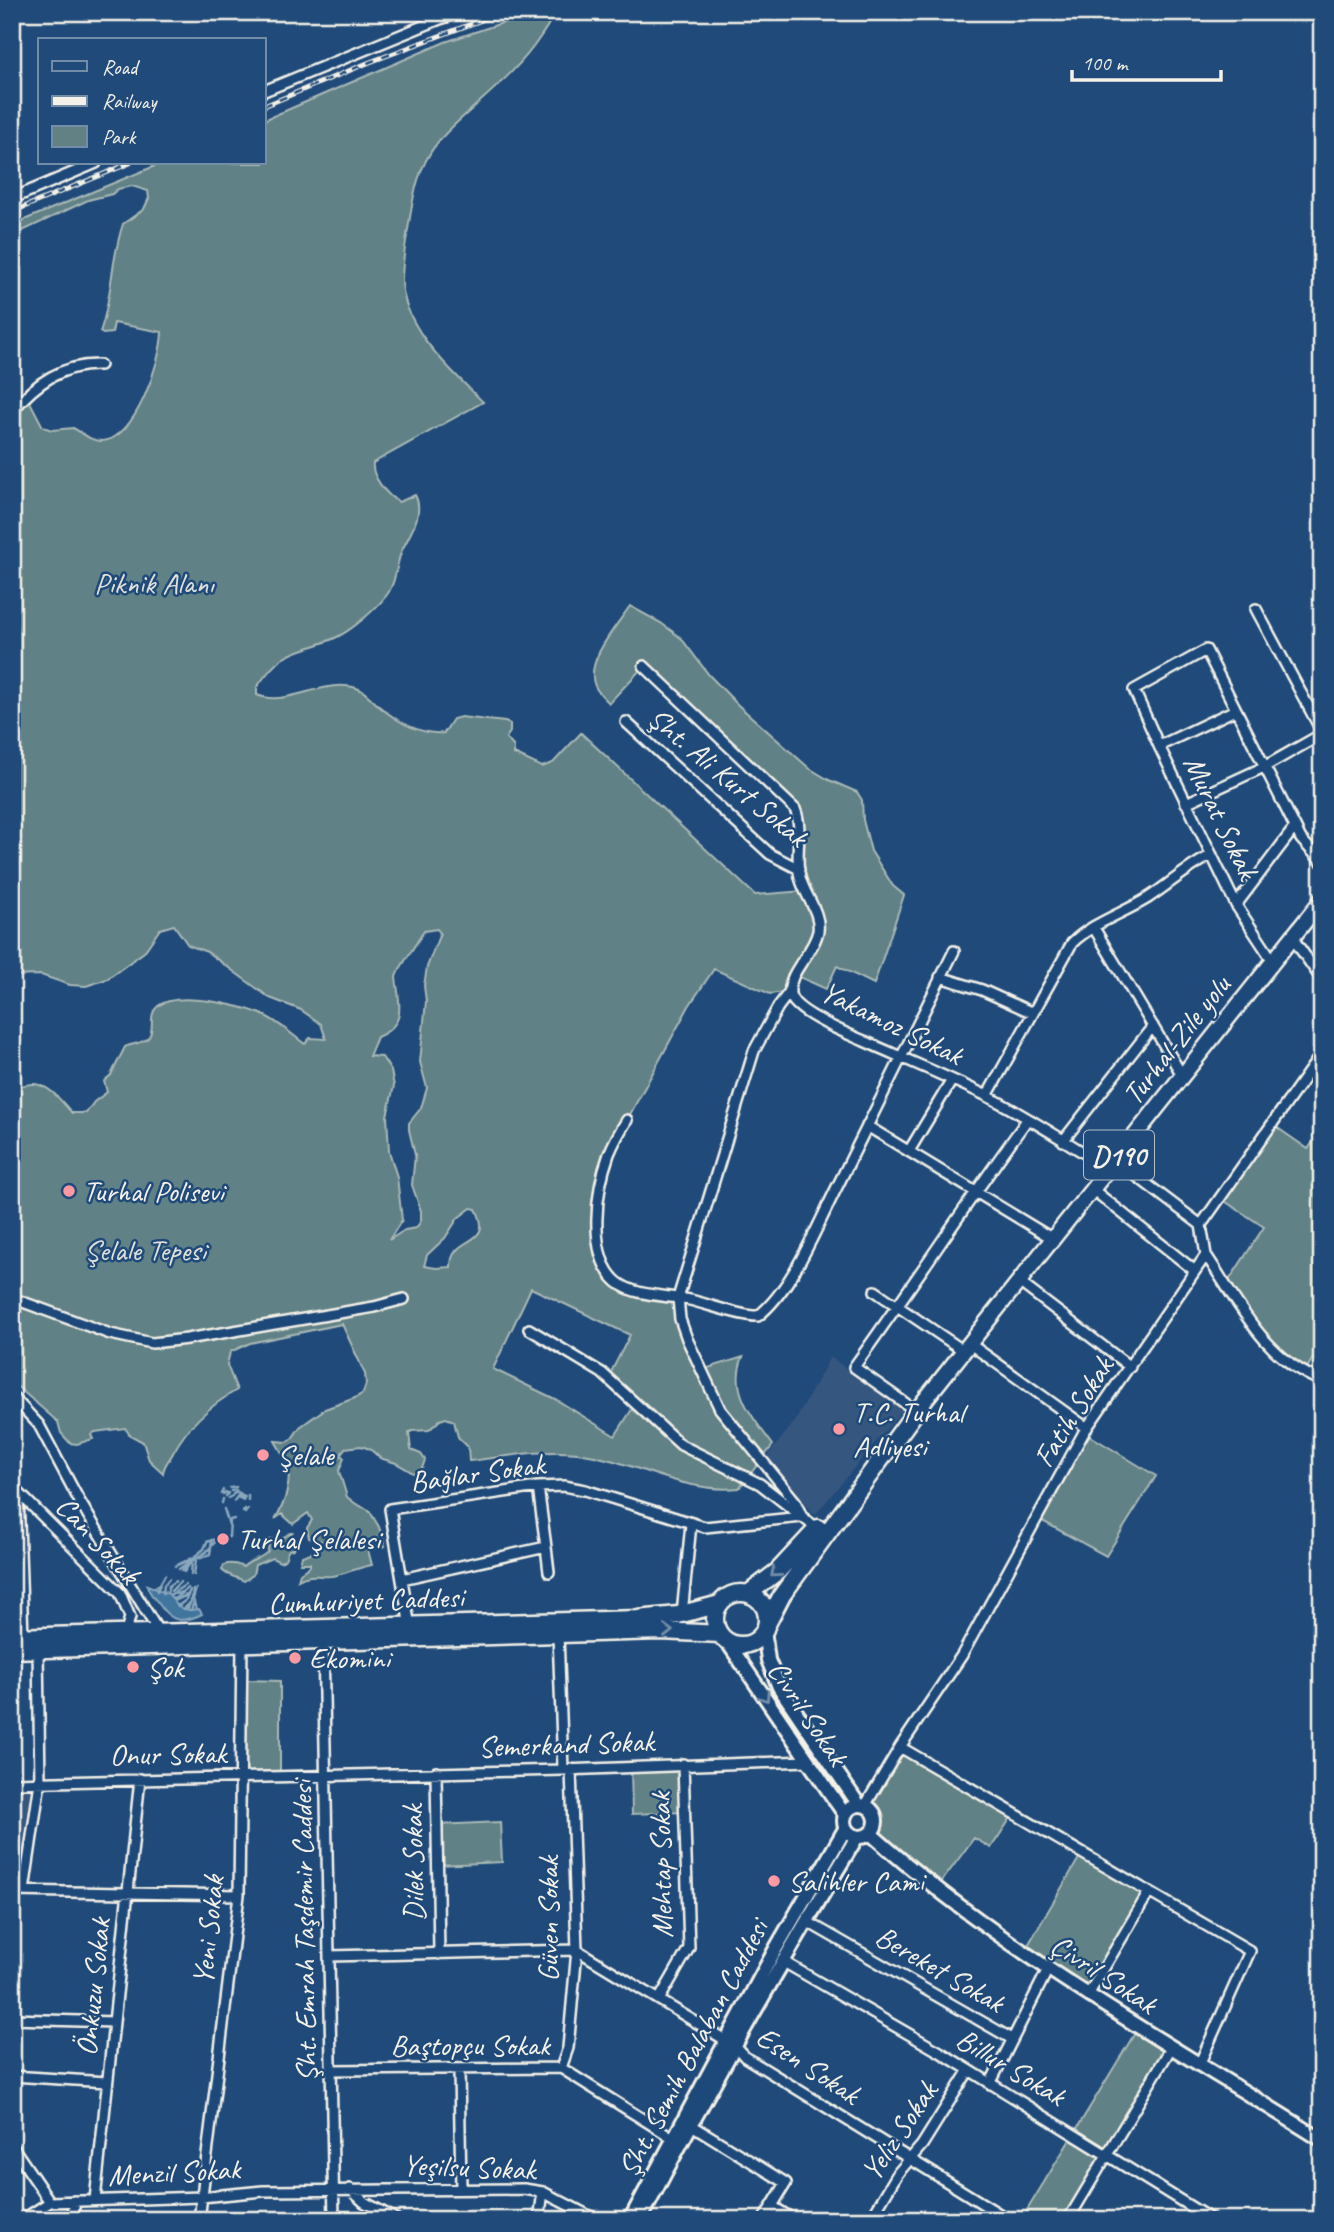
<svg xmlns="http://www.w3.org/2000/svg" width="1334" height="2232" viewBox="0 0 1334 2232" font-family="Caveat,sans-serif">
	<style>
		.built { fill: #36577f }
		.green { fill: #618185; stroke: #aab9b6; stroke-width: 2; fill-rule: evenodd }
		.water { fill: #41759e; stroke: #89a7bc; stroke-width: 2 }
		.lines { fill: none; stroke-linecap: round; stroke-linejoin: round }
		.stream { stroke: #89a7bc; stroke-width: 2.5 }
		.street-casing { stroke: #f4f1e8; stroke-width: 14 }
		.secondary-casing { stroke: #f4f1e8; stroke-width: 18 }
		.primary-casing { stroke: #f4f1e8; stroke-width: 19 }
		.highway-casing { stroke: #f4f1e8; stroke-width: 21 }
		.street { stroke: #1f4a7a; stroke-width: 9 }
		.secondary { stroke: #1f4a7a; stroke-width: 12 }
		.primary { stroke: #1f4a7a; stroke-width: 14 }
		.highway { stroke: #1f4a7a; stroke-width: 16 }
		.rail-casing { stroke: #f4f1e8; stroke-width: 5 }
		.rail { stroke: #1f4a7a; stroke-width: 2.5; stroke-dasharray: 8; stroke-linecap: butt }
		.oneway { stroke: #748da6 }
		.poi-dot { fill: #ff9aa2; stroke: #1f4a7a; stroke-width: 2.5 }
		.labels { text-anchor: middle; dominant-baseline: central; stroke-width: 5; stroke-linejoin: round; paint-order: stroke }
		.shield { fill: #1f4a7a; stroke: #b4bfc7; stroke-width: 2 }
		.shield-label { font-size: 28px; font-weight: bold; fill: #f4f1e8 }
		.park-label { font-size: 30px; fill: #dee0d9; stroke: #1f4a7a }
		.street-label { font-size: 30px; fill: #f4f1e8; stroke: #1f4a7a }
		.poi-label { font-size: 30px; fill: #f4f1e8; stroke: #1f4a7a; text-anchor: start }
	</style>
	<rect width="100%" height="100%" fill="#1f4a7a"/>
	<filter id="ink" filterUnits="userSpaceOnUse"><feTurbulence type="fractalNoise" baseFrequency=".0143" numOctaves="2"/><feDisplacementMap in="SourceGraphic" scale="14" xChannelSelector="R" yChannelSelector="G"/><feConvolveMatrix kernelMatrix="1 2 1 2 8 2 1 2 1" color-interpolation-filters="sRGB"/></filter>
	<g filter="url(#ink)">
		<path class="built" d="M830 1357 904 1408 815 1515 765 1459 796 1420Z
			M40 1782 24 1891H12V1783Z"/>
		<path class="green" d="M535 12H554C552 21 546 28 541 36 516 74 481 99 448 131 423 155 415 183 410 217 407 237 402 259 402 280 403 329 451 370 483 402L373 463C371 476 387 496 399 502L415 495C425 513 410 534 402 550 396 564 396 584 386 596 376 609 352 630 337 637 320 646 298 648 282 659 272 666 264 677 257 687V695C289 708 325 676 359 689 366 692 374 702 380 707 398 722 420 735 444 733L453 719 461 717 505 722 510 724V732L506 738 514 747V754L542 767 553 763 581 733 755 895 804 891 798 815 643 667 609 703C605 698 597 692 595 686 584 662 617 625 630 606L661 623 681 638 709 675 738 705 809 768 829 780 857 792 862 800 863 820 871 851 893 886 904 895 874 984 837 966 826 989 795 975 790 991 770 994 714 969 689 1006 627 1120 604 1175 599 1244 619 1283 678 1298V1307L702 1370 743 1357C728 1391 754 1419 773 1445L739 1488C682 1494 633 1460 577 1453 541 1449 504 1457 469 1461L468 1447 458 1437 454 1421 446 1418 440 1420 429 1430 412 1431 409 1433 411 1450 421 1454 425 1460 421 1471 415 1474 396 1463 380 1458 370 1449 361 1446 345 1448 341 1455 344 1458 339 1471 347 1497 356 1504 369 1510 379 1527 385 1546 368 1550 372 1565C359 1567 342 1575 332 1576 319 1577 311 1573 298 1580L300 1573 310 1566V1563H300L302 1556 317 1551 326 1542 309 1538 307 1528 312 1520 308 1513 293 1524 282 1514 275 1519C285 1504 291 1484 288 1466 286 1458 279 1448 275 1441L287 1442 291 1440 300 1427 325 1409 355 1398 363 1393 366 1384 365 1374 342 1324 250 1343 230 1352 227 1365 237 1390C209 1406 188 1425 173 1453 169 1461 164 1464 163 1473L149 1460 143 1442 130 1435 125 1428 95 1432 91 1435 93 1439 77 1444 70 1443 61 1433 58 1422 12 1382V1087C20 1087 28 1083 35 1084 51 1086 62 1102 72 1113H86L94 1102 107 1092 104 1081 111 1075 125 1047C131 1044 145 1043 149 1037 155 1028 148 1015 157 1007 175 990 240 1005 261 1014 278 1021 291 1034 305 1044L310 1038 326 1039 321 1024 301 1010 270 998 207 952 188 945 174 925 160 929 144 952 107 979 86 986 70 985 41 975 12 976V411L27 396 43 427 52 430 73 428C83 433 90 441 102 441 136 439 161 361 162 332L114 323 112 333 103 334 100 332C112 300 111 258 123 224L144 209 149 198 148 191 132 186 118 189 112 194 88 200 12 236V225L162 163H264V120L445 42ZM437 929 440 933 427 967 424 986 426 1001 420 1062 427 1088 421 1108 409 1123V1130L415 1155 412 1185 421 1211V1221L416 1228 405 1230 389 1240 402 1220 397 1177 389 1151 387 1116 394 1086 391 1071 382 1057 369 1056 377 1037C408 1024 399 1004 396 977L398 972 424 931ZM471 1208 476 1209C496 1248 450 1234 451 1267L436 1268 424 1266 427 1255 445 1238 458 1218ZM531 1288 630 1335 608 1378 636 1403 615 1436 555 1399 493 1369Z
			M1272 1124 1308 1149 1322 1129V1343L1304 1373 1290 1366 1226 1285 1264 1227 1220 1198Z
			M1084 1432 1156 1476 1106 1556 1037 1518Z
			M290 1533H292L287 1541 295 1546 294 1549 289 1550C285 1555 288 1560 280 1562L272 1558 255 1565 253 1575 244 1581C237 1577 227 1576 222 1570L224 1565C231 1562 237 1564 243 1567 251 1559 262 1559 268 1551L269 1540 281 1539Z
			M242 1680 280 1681V1776L241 1777Z
			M900 1747 1014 1813 991 1848 974 1838 937 1888 873 1830C878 1820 875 1812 865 1806Z
			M683 1764 684 1812 632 1814 631 1767Z
			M500 1822 502 1862 438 1865 437 1825Z
			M1082 1853 1149 1892 1088 1995 1024 1952Z
			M1138 2028 1171 2048 1068 2220H1021Z"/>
		<path class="water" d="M147 1585 169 1594 176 1604 182 1608 189 1610 199 1609 202 1614C183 1623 171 1623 159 1604 154 1597 149 1594 147 1585Z"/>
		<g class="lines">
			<path class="stream" d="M230 1488 236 1487
				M231 1491 236 1490
				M221 1494 223 1490
				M223 1494 226 1492
				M233 1494 238 1492
				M248 1495V1500
				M226 1496 228 1493
				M228 1498 232 1496
				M239 1498 241 1494
				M241 1499 243 1495
				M243 1500 245 1496
				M234 1501 240 1493
				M222 1503 223 1499
				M224 1509 229 1525
				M243 1512 245 1509
				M245 1513 248 1509
				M195 1556 204 1549 207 1542 212 1540
				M175 1566 186 1561
				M179 1569 193 1559
				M182 1571 189 1559 201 1558 210 1554 212 1540 229 1537 230 1520 234 1519
				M184 1572 190 1563
				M191 1575 192 1561 206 1552 216 1541
				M194 1575 196 1559
				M153 1588 160 1584 165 1575
				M157 1591 160 1584
				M171 1591 180 1582
				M163 1593 164 1585 169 1579
				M167 1593 169 1586 176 1581
				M176 1594 182 1592
				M170 1595 185 1585
				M173 1599 179 1596 188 1588
				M174 1601 187 1595
				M191 1601 193 1590
				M178 1606 186 1600 190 1590
				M188 1608 191 1601
				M184 1609 190 1603
				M196 1609 193 1599 196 1589
				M191 1610 194 1602"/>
			<g class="street-casing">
				<path id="street" d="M264 91 440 19 463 12
					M12 196H18L96 163
					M12 411C36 383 62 364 100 365
					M1256 609 1322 732
					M644 666 795 809C804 830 794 855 800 877 804 895 821 912 818 931 814 953 787 972 790 994 793 1012 848 1034 864 1041 905 1059 946 1076 985 1095 1028 1116 1068 1144 1109 1168
					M626 722 770 854 799 869
					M1159 746 1235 710
					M1186 803 1264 767 1322 734
					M1295 827 1301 839 1322 862
					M1236 905 1295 827 1206 650 1134 690 1159 746 1236 905 1273 961
					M1094 928 1182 1075
					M1292 937 1322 980
					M940 977 982 990 1033 1013
					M987 1096 1072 943C1092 923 1124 913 1148 898 1171 883 1186 868 1212 855
					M627 1120C620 1131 614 1142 609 1154 597 1187 586 1255 617 1282 635 1297 668 1295 690 1300 707 1304 743 1317 758 1316 792 1290 818 1224 838 1185 877 1107 915 1029 954 951
					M867 1126 1053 1239
					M1063 1141 1153 1026
					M909 1151 952 1080
					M1115 1160 1201 1225
					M1092 1189 1195 1271
					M1206 1255C1239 1304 1265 1359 1322 1381
					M1019 1282 1130 1367
					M875 1291 964 1351
					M12 1298 110 1334 152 1343 187 1339 374 1307 404 1299
					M529 1329 602 1373 681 1445 760 1484 818 1529
					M970 1344 1087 1428
					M12 1396 39 1425 80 1502 160 1634
					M916 1411 854 1367C913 1285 968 1201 1027 1120
					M12 1486 120 1593 130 1617 125 1635
					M18 1492 23 1637
					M546 1547 549 1572
					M402 1579 546 1547 538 1487
					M682 1614 691 1524
					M410 1627 390 1509 538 1487 564 1486 585 1490 705 1527 802 1517 795 1501 720 1409 687 1339 680 1319 678 1298 754 1051 778 1007 790 991
					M558 1634 563 1770
					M323 1641 334 2220
					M900 1747 1250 1951 1199 2065
					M436 1772 439 1954
					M12 1783 563 1770 808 1761
					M865 1806 900 1747 962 1655 1084 1432 1206 1255 1201 1225 1322 1053
					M12 1891 239 1895
					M24 1891 40 1782 38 1649
					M806 1921 1012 2039
					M329 1956 577 1950 735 2046 745 2057 1009 2220
					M782 1961 940 2052 1212 2220
					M1088 1995 1149 1892
					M659 2000 689 1948 683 1764
					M12 2019 114 2022
					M561 2068 568 2048 577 1950 571 1769
					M331 2070 561 2068 673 2138
					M459 2070 461 2189
					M12 2076 107 2082
					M990 2084 1048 1969
					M690 2124 786 2183 772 2206 794 2220
					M12 2146 50 2202
					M350 2189 364 2202 397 2220
					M95 2200 140 1779
					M74 2201V2220
					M22 2220 50 2202 201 2197 263 2191 524 2189 543 2192 597 2220
					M199 2220 239 1895 242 1643
					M539 2220 543 2192
					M763 2220 772 2206
					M870 2220 898 2173 922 2145 969 2070
					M1068 2220 1171 2048"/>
			</g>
			<g class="secondary-casing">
				<path id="secondary" d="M764 1630 768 1660 779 1687 859 1805
					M726 1640 845 1815
					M844 1821a16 16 0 1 1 32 0a16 16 0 1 1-32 0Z
					M870 1833C1007 1955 1168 2043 1322 2140
					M630 2220 775 1950 845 1829
					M640 2220C708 2090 781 1963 857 1837"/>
			</g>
			<g class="primary-casing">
				<path id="primary" d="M916 1411 1322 900"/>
			</g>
			<g class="highway-casing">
				<path id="highway" d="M715 1619a26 26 0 1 1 52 0a26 26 0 1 1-52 0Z
					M748 1594 778 1571 818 1528
					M766 1626 782 1595 916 1411
					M12 1637 638 1619 678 1615 720 1604
					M12 1650 661 1631 720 1634"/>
			</g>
			<use href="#street" class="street"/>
			<use href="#secondary" class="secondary"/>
			<use href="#primary" class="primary"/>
			<use href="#highway" class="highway"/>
			<g class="rail-casing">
				<path id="rail" d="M264 106 370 62 503 12
					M12 212 130 163"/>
			</g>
			<use href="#rail" class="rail"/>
		</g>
		<defs><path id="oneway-chevron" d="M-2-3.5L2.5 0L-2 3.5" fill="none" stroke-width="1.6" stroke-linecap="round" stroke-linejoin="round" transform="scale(1.75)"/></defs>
		<g class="oneway">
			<use href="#oneway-chevron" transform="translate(775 1573) rotate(139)"/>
			<use href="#oneway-chevron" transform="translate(668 1631) rotate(-1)"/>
			<use href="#oneway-chevron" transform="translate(765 1697) rotate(56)"/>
		</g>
	</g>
	<g class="poi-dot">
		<circle cx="69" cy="1191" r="7"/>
		<circle cx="839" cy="1429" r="7"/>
		<circle cx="263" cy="1455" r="7"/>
		<circle cx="223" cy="1539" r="7"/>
		<circle cx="295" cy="1658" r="7"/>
		<circle cx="133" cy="1667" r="7"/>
		<circle cx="774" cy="1881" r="7"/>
	</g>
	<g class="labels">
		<rect class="shield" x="1084" y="1130.5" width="70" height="49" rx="5"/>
		<g class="shield-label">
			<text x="1119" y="1155">D190</text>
		</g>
		<g class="park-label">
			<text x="154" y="583">Piknik Alanı</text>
			<text x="145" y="1250">Şelale Tepesi</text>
		</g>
		<g class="street-label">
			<text transform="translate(728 777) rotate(40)">Şht. Ali Kurt Sokak</text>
			<text transform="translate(1221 817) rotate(64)">Murat Sokak</text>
			<text transform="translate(892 1023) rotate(26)">Yakamoz Sokak</text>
			<text transform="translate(1176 1040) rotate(-52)">Turhal-Zile yolu</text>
			<text transform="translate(1073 1412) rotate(-58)">Fatih Sokak</text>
			<text transform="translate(477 1473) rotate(-8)">Bağlar Sokak</text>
			<text transform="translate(98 1540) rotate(47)">Can Sokak</text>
			<text transform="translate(366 1600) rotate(-2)">Cumhuriyet Caddesi</text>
			<text transform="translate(808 1713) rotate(56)">Civril Sokak</text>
			<text transform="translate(566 1744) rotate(-2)">Semerkand Sokak</text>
			<text transform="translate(168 1754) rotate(-1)">Onur Sokak</text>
			<text transform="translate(413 1863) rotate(-91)">Dilek Sokak</text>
			<text transform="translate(661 1865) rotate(-91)">Mehtap Sokak</text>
			<text transform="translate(548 1919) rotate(-90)">Güven Sokak</text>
			<text transform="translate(208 1930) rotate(-84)">Yeni Sokak</text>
			<text transform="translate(304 1931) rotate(-91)">Şht. Emrah Taşdemir Caddesi</text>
			<text transform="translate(940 1969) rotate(30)">Bereket Sokak</text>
			<text transform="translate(1104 1974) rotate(33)">Çivril Sokak</text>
			<text transform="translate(93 1987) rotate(-84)">Önkuzu Sokak</text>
			<text x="470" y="2045">Baştopçu Sokak</text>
			<text transform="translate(693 2048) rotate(-62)">Şht. Semih Balaban Caddesi</text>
			<text transform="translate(808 2065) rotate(33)">Esen Sokak</text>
			<text transform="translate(1011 2067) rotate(31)">Billur Sokak</text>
			<text transform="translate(899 2131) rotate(-56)">Yeliz Sokak</text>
			<text transform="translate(469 2167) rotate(2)">Yeşilsu Sokak</text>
			<text transform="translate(174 2172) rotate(-3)">Menzil Sokak</text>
		</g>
		<g class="poi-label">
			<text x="83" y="1191">Turhal Polisevi</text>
			<text x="853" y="1412">T.C. Turhal<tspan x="853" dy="34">Adliyesi</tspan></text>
			<text x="277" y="1455">Şelale</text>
			<text x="237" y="1539">Turhal Şelalesi</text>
			<text x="309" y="1658">Ekomini</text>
			<text x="147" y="1667">Şok</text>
			<text x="788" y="1881">Salihler Cami</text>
		</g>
	</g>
	<rect width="1334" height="2232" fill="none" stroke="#1f4a7a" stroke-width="42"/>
	<rect x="21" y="21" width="1292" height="2190" fill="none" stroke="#f4f1e8" stroke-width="2.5" filter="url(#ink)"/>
	<rect x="38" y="38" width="228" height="126" fill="#1f4a7a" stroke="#748da6" stroke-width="2"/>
	<rect x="52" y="61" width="35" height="10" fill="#1f4a7a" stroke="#748da6" stroke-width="2"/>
	<text x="102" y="74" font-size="21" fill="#f4f1e8">Road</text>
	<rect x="52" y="96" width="35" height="10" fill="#f4f1e8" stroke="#748da6" stroke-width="2"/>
	<text x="102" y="108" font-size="21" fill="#f4f1e8">Railway</text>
	<rect x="52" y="126" width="35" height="21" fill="#618185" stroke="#748da6" stroke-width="2"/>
	<text x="102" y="144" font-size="21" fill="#f4f1e8">Park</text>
	<path d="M1072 70v10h149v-10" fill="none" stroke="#f4f1e8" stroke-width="3.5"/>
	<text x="1082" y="70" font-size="21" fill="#f4f1e8" stroke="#1f4a7a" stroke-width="5" paint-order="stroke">100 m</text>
</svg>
